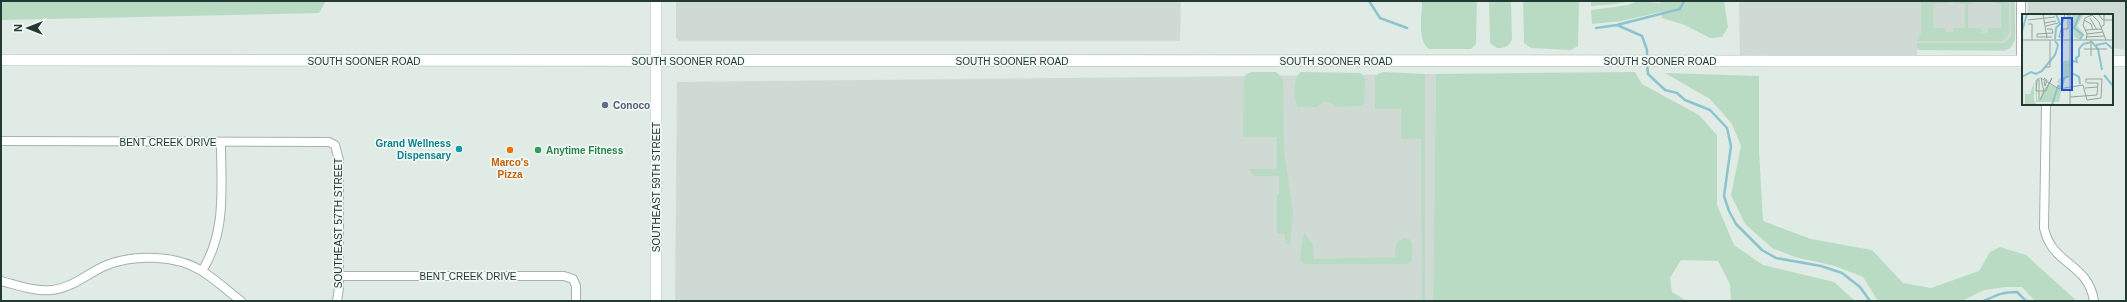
<svg xmlns="http://www.w3.org/2000/svg" width="2127" height="302" viewBox="0 0 2127 302" font-family="Helvetica,sans-serif">
	<style>
		.built { fill: #cfdad5 }
		.green { fill: #badbc3 }
		.lines { fill: none; stroke-linecap: round; stroke-linejoin: round }
		.stream { stroke: #8bc4cd; stroke-width: 2.5 }
		.street-casing { stroke: #a3b2ad; stroke-width: 10 }
		.secondary-casing { stroke: #a0b6ae; stroke-width: 12 }
		.street { stroke: #fff; stroke-width: 8 }
		.secondary { stroke: #fff; stroke-width: 11 }
		.service-dot { fill: #5c6f8a; stroke: #f1f7f4; stroke-width: 1.5 }
		.culture-dot { fill: #0f9aa8; stroke: #f1f7f4; stroke-width: 1.5 }
		.food-dot { fill: #e8710a; stroke: #f1f7f4; stroke-width: 1.5 }
		.leisure-dot { fill: #2e9e5b; stroke: #f1f7f4; stroke-width: 1.5 }
		.labels { text-anchor: middle; dominant-baseline: central; stroke-width: 3.5; stroke-linejoin: round; paint-order: stroke }
		.street-label { font-size: 10px; fill: #223a33; stroke: #f1f7f4 }
		.service-label { font-size: 10px; font-weight: bold; fill: #4e5e75; stroke: #f1f7f4; text-anchor: start }
		.culture-label { font-size: 10px; font-weight: bold; fill: #0d838f; stroke: #f1f7f4; text-anchor: end }
		.leisure-label { font-size: 10px; font-weight: bold; fill: #27864d; stroke: #f1f7f4; text-anchor: start }
		.food-label { font-size: 10px; font-weight: bold; fill: #c56008; stroke: #f1f7f4 }
		.inset-river { fill: none; stroke: #8bc4cd; stroke-width: 2 }
		.inset-road { fill: none; stroke: #94a49e; stroke-width: 1 }
		.view { fill: #1d4ed8; fill-opacity: 0.15; stroke: #1d4ed8; stroke-width: 2 }
		.inset-edge { fill: none; stroke: #223a33; stroke-width: 2 }
	</style>
	<rect width="100%" height="100%" fill="#e0ebe6"/>
	<path class="built" d="M676 1H1181L1180 41H679L676 38Z
		M1739 1H2015V40L2011 48 2005 51 1917 50V62H1740Z
		M2028 1H2126V50L2112 48V15H2028Z
		M1436 74 1433 301H675L677 82Z"/>
	<path class="green" d="M1 1H326L319 13 1 20Z
		M1422 1H1477L1476 44 1471 49H1429C1417 41 1422 14 1422 1Z
		M1489 1H1511L1512 39C1509 47 1505 48 1497 48L1490 43Z
		M1523 1H1579L1578 46 1571 50 1531 48 1524 43Z
		M1591 1H1630L1616 4 1591 6Z
		M1639 1 1660 3 1661 1H1724L1728 27 1722 37 1710 38 1685 25 1662 18 1661 12 1621 21 1592 24 1591 10 1628 5Z
		M1921 1H1949V3L1933 4V28H1945L1946 32H1953V28H1965V4H1956L1952 1 1978 3 1968 4V28H1981V33H1988V28H2001V4L1990 2 2009 1V34L2003 41H1917L1921 33Z
		M2011 1H2014L2015 36C2014 43 2011 48 2004 50H1921L1917 48V43H2004L2011 36Z
		M1252 72H1276L1283 78 1284 150 1293 213 1290 244H1285V234H1277V194H1279V176H1254L1249 169H1277V137H1243L1244 80 1246 74Z
		M1301 72 1361 73 1365 79 1364 104 1361 106 1335 107 1329 102H1324L1317 107H1298C1293 100 1293 77 1301 72Z
		M1383 72 1425 74V301H1422L1421 139H1401V109H1375V78L1378 74Z
		M1635 72 1642 84 1699 115 1717 135V205L1734 245 1763 265 1834 282 1855 301H1731L1730 284 1718 261 1681 260 1670 278 1672 292 1687 301H1433L1436 74Z
		M1665 73 1759 76V151L1763 221 1811 239 1872 250 1903 283 1931 288 1979 271 1990 252 2000 247 2026 255 2077 301H2035L2022 287H2006L1984 290 1962 301H1878L1863 277 1835 266 1795 257 1772 248 1745 224 1731 195 1741 146 1732 124 1710 99Z
		M1304 232 1313 245 1314 259 1395 257 1396 244 1403 238 1409 239 1412 242V261L1408 264H1304L1300 259Z"/>
	<g class="lines">
		<path class="stream" d="M1369 1 1380 18 1407 28
			M1617 25 1642 36 1647 50V59
			M1596 28 1617 25 1680 9 1684 1
			M1647 64 1648 74 1665 90 1677 93 1685 100 1710 110 1727 128 1731 146 1724 196 1729 211 1736 224 1762 250 1776 258 1821 266 1842 273 1860 287 1870 301
			M1984 301C1997 295 2002 292 2017 292L2026 301"/>
		<g class="street-casing">
			<path id="street" d="M2021 61V1
				M2046 104 2044 228C2052 266 2088 262 2094 301
				M1 141 329 142 335 145 339 160V288L337 301
				M202 271C227 231 221 187 221 142
				M339 276H564L573 279 576 286V301
				M1 281C17 285 36 292 52 290 73 288 89 272 107 265 135 254 176 255 202 271 216 280 228 291 241 301"/>
		</g>
		<g class="secondary-casing">
			<path id="secondary" d="M1 60 2023 61
				M2112 61H2126
				M656 301V1"/>
		</g>
		<use href="#street" class="street"/>
		<use href="#secondary" class="secondary"/>
	</g>
	<circle class="service-dot" cx="605" cy="105" r="4"/>
	<circle class="culture-dot" cx="459" cy="149" r="4"/>
	<circle class="food-dot" cx="510" cy="150" r="4"/>
	<circle class="leisure-dot" cx="538" cy="150" r="4"/>
	<g class="labels">
		<g class="street-label">
			<text x="364" y="61">SOUTH SOONER ROAD</text>
			<text x="688" y="61">SOUTH SOONER ROAD</text>
			<text x="1012" y="61">SOUTH SOONER ROAD</text>
			<text x="1336" y="61">SOUTH SOONER ROAD</text>
			<text x="1660" y="61">SOUTH SOONER ROAD</text>
			<text x="168" y="142">BENT CREEK DRIVE</text>
			<text transform="translate(656 187) rotate(-90)">SOUTHEAST 59TH STREET</text>
			<text transform="translate(338 223) rotate(-90)">SOUTHEAST 57TH STREET</text>
			<text x="468" y="276">BENT CREEK DRIVE</text>
		</g>
		<g class="service-label">
			<text x="613" y="105">Conoco</text>
		</g>
		<g class="culture-label">
			<text x="451" y="143">Grand Wellness<tspan x="451" dy="12">Dispensary</tspan></text>
		</g>
		<g class="leisure-label">
			<text x="546" y="150">Anytime Fitness</text>
		</g>
		<g class="food-label">
			<text x="510" y="162">Marco's<tspan x="510" dy="12">Pizza</tspan></text>
		</g>
	</g>
	<g transform="translate(2022 14)">
		<rect width="91" height="91" fill="#e0ebe6"/>
		<path d="M50 0H57V4L58 0H62L55 12 62 20 59 26 52 23ZM48 46V59L44 63 48 64H43L41 69 37 88H14L13 66 19 63 18 66 15 67V85L18 84 22 73 24 78 28 71 35 74 36 70 39 71 35 68 39 63V52L42 47ZM12 68V86L14 90H3V80H8Z" fill="#badbc3"/>
		<path class="inset-river" d="M58 0 52 14 61 21 58 25M0 17 5 0M33 25 34 14 38 10 34 0M61 30 70 28 76 35 80 56M74 31 84 29 91 35M49 52 51 47 55 48 54 44 57 42V35L61 30M50 59 57 63 58 70M82 61 91 72M0 63 9 58 14 60 20 57 33 41 36 31 33 27M30 91 36 72 40 73 42 64 47 62"/>
		<path class="inset-road" d="M21 0 25 24M76 0 81 6H91M68 4 75 16M6 6 33 3M62 6 69 10 71 16M22 9 34 7M6 10H10V26M24 12 36 9M79 13 82 11V0M25 15H30L31 19 15 20V23H30M40 15H46V0M41 15V23H37L43 0M63 16 80 15M65 20 81 18M64 23 83 22M0 26H91M64 26 65 20 61 11 63 4 70 1 77 8 84 26M69 26V42M62 35H85M23 53H28V26M0 58V26M17 64 15 66 14 77H24L30 64 23 76M22 67 23 72 25 66 22 64M61 71 65 86 79 84 80 65H64V69M48 73 61 71M63 74 76 73M48 83 75 81 76 69H65M17 85V66M18 86 22 78 19 64 37 75 48 73M48 91V0"/>
		<path class="view" d="M40 4H50V76H40Z"/>
		<rect width="91" height="91" class="inset-edge"/>
	</g>
	<rect width="2127" height="302" fill="none" stroke="#223a33" stroke-width="4"/>
	<g transform="translate(28 28) rotate(270)" stroke="#f1f7f4" stroke-width="3" paint-order="stroke">
	<path d="M0-3L7 15L0 10L-7 15Z" fill="#223a33"/>
	<text y="-6" font-size="11" font-weight="bold" text-anchor="middle" fill="#223a33">N</text>
	</g>
</svg>
